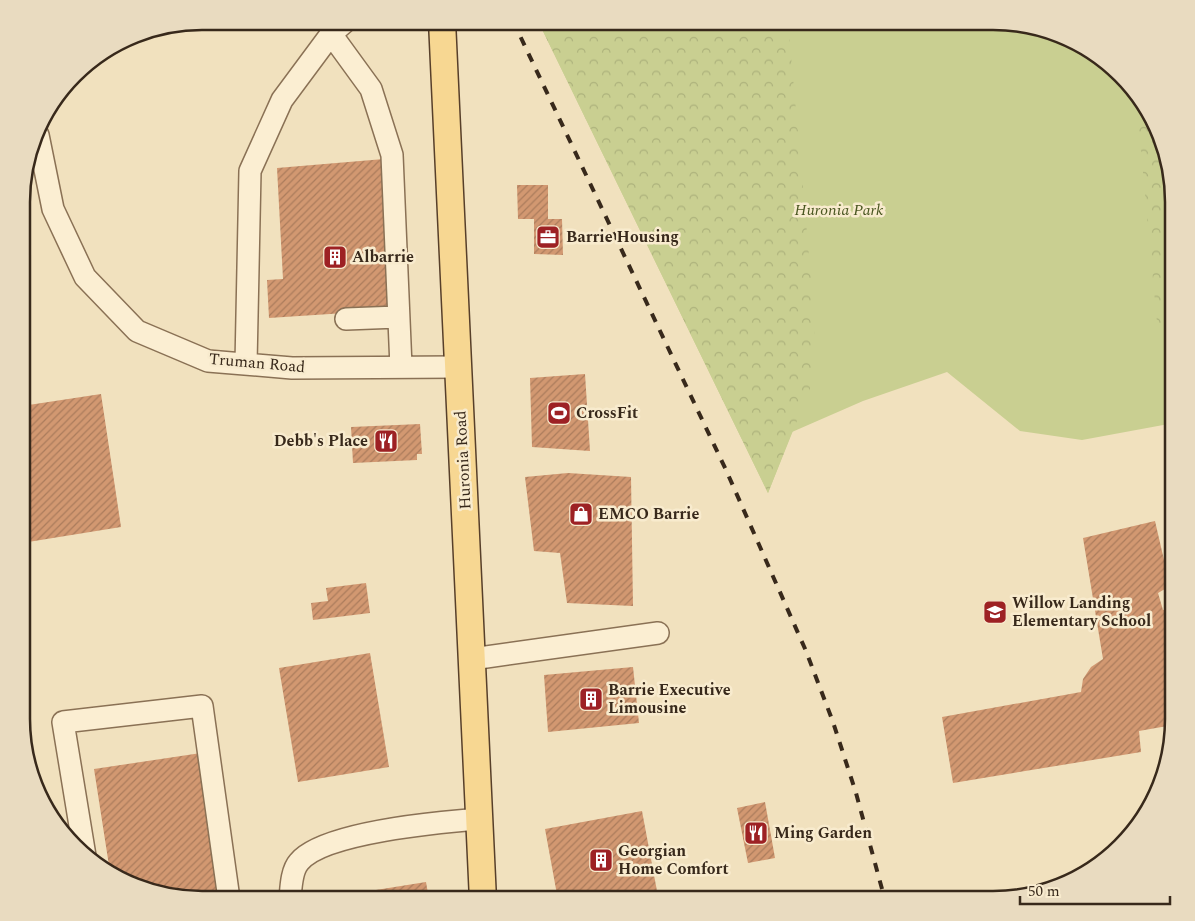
<svg xmlns="http://www.w3.org/2000/svg" width="1195" height="921" viewBox="0 0 1195 921" font-family="Spectral,serif">
	<style>
		.green { fill: #c9cf91 }
		.forest { fill: url(#forest-crowns) }
		.building { fill: url(#building-hatch) }
		.lines { fill: none; stroke-linecap: round; stroke-linejoin: round }
		.minor-casing { stroke: #8a7155; stroke-width: 24 }
		.major-casing { stroke: #573f2a; stroke-width: 29 }
		.minor { stroke: #fbeed2; stroke-width: 21 }
		.major { stroke: #f7d792; stroke-width: 26 }
		.rail { stroke: #38291b; stroke-width: 4; stroke-dasharray: 9 9; stroke-linecap: butt }
		.labels { text-anchor: middle; dominant-baseline: central; stroke-width: 5; stroke-linejoin: round; paint-order: stroke }
		.park-label { font-size: 16px; font-style: italic; fill: #495620; stroke: #f8ebce }
		.poi-label { font-size: 16px; font-weight: bold; fill: #38291b; stroke: #f8ebce; text-anchor: start }
		.street-label { font-size: 16px; fill: #38291b; stroke: #f8ebce }
		.rim { fill: none; stroke: #38291b; stroke-width: 2.5 }
	</style>
	<defs>
		<pattern id="forest-crowns" width="20" height="18" patternUnits="userSpaceOnUse" patternTransform="scale(1.25)"><rect width="20" height="18" fill="#c9cf91"/><path d="M2 6a3 3 0 1 1 6 0M12 15a3 3 0 1 1 6 0" fill="none" stroke="#adb27c"/></pattern>
		<pattern id="building-hatch" width="6" height="6" patternUnits="userSpaceOnUse" patternTransform="scale(1.25)"><rect width="6" height="6" fill="#d29871"/><path d="M-1 1l2-2M0 6l6-6M5 7l2-2" fill="none" stroke="#ab7c5c"/></pattern>
	</defs>
	<rect width="100%" height="100%" fill="#f1e1be"/>
	<path class="green" d="M538 21 1004 22 1062 35 1112 66 1155 122 1174 202V423L1082 440 1020 431 947 372 863 401 792 432 768 493Z"/>
	<path class="forest" d="M538 21 788 22 815 322 811 386 768 493Z
		M1136 98 1155 122 1174 202V334L1158 333Z"/>
	<path class="building" d="M384 159 391 310 269 318 267 280 283 279 277 168Z
		M517 185H548V219H562L563 255 534 254V219H518Z
		M585 374 590 451 532 447 530 378Z
		M101 394 121 527 22 543V406Z
		M420 424 422 454H417V460L353 463 351 427Z
		M568 473 631 477 633 606 567 603 560 553 534 551 525 477Z
		M1155 521 1170 586 1158 593 1163 610 1173 608V725L1139 731 1141 752 953 783 942 717 1081 692 1083 679 1091 667 1103 659 1083 538Z
		M366 583 370 613 313 620 311 603 328 601 326 588Z
		M370 653 389 767 298 782 279 668Z
		M633 667 639 723 548 732 544 675Z
		M201 753 223 899H191L133 886 110 872 94 769Z
		M765 802 775 858 748 863 737 808Z
		M642 811 657 891 612 900H558L545 829Z
		M426 882 429 899H332V897Z"/>
	<g class="lines">
		<g class="minor-casing">
			<path id="minor" d="M331 34 371 89 392 155 401 367
				M38 135 53 209 85 277 137 331 208 361 292 368 459 367
				M346 319 398 317
				M246 364 250 171 282 100 331 34 346 21
				M472 659 658 633
				M85 856 63 722 202 706 229 899
				M290 899C291 889 291 871 299 862 323 832 441 822 480 819"/>
		</g>
		<g class="major-casing">
			<path id="major" d="M442 21 483 900"/>
		</g>
		<use href="#minor" class="minor"/>
		<use href="#major" class="major"/>
		<path class="rail" d="M513 21 726 470 806 651 833 722 856 793 885 900"/>
	</g>
	<defs>
		<g id="office-square" transform="scale(1.25)"><rect x="-9" y="-9" width="18" height="18" rx="4" fill="#9d2124" stroke="#f8ebce"/><path d="M-6-3h4V-5.5h4V-3h4V5H-6ZM-1-4.5V-3h2v-1.5ZM-6 0V1H6V0Z" fill="#fff"/></g>
		<g id="building-square" transform="scale(1.25)"><rect x="-9" y="-9" width="18" height="18" rx="4" fill="#9d2124" stroke="#f8ebce"/><path d="M-4-6H4V6H1V3H-1V6H-4ZM-2.5-4.3h1.7v1.8h-1.7ZM.8-4.3h1.7v1.8H.8ZM-2.5-1h1.7V.8h-1.7ZM.8-1h1.7V.8H.8Z" fill="#fff"/></g>
		<g id="stadium-square" transform="scale(1.25)"><rect x="-9" y="-9" width="18" height="18" rx="4" fill="#9d2124" stroke="#f8ebce"/><path d="M0-5a6.5 5 0 1 0 0 10a6.5 5 0 1 0 0-10ZM-3.5-1.8h7v3.6h-7Z" fill="#fff"/></g>
		<g id="restaurant-square" transform="scale(1.25)"><rect x="-9" y="-9" width="18" height="18" rx="4" fill="#9d2124" stroke="#f8ebce"/><path d="M-5-6h1v4h1v-4h1v4h1v-4h1v5L-1.5 .5V6h-2V.5L-5-1ZM5-6V6H3V1.5H1.5Q1.5-4 5-6Z" fill="#fff"/></g>
		<g id="shop-square" transform="scale(1.25)"><rect x="-9" y="-9" width="18" height="18" rx="4" fill="#9d2124" stroke="#f8ebce"/><path d="M-5-2.5h2.3a2.7 3.5 0 0 1 5.4 0H5L5.5 6h-11ZM-1.5-2.5h3a1.5 2.3 0 0 0-3 0Z" fill="#fff"/></g>
		<g id="school-square" transform="scale(1.25)"><rect x="-9" y="-9" width="18" height="18" rx="4" fill="#9d2124" stroke="#f8ebce"/><path d="M0-5L7-2L0 1L-7-2ZM-4 1L0 2.5L4 1V4Q0 6-4 4Z" fill="#fff"/></g>
	</defs>
	<g fill-rule="evenodd">
		<use href="#office-square" x="548" y="237"/>
		<use href="#building-square" x="335" y="257"/>
		<use href="#stadium-square" x="559" y="413"/>
		<use href="#restaurant-square" x="386" y="441"/>
		<use href="#shop-square" x="581" y="514"/>
		<use href="#school-square" x="995" y="612"/>
		<use href="#building-square" x="591" y="699"/>
		<use href="#restaurant-square" x="756" y="833"/>
		<use href="#building-square" x="601" y="860"/>
	</g>
	<g class="labels">
		<g class="park-label">
			<text x="839" y="210">Huronia Park</text>
		</g>
		<g class="poi-label">
			<text x="566" y="237">Barrie Housing</text>
			<text x="352" y="257">Albarrie</text>
			<text x="576" y="413">CrossFit</text>
			<text x="368" y="441" text-anchor="end">Debb's Place</text>
			<text x="598" y="514">EMCO Barrie</text>
			<text x="1012" y="603">Willow Landing<tspan x="1012" dy="18">Elementary School</tspan></text>
			<text x="608" y="690">Barrie Executive<tspan x="608" dy="18">Limousine</tspan></text>
			<text x="774" y="833">Ming Garden</text>
			<text x="618" y="851">Georgian<tspan x="618" dy="18">Home Comfort</tspan></text>
		</g>
		<g class="street-label">
			<text transform="translate(257 363) rotate(5)">Truman Road</text>
			<text transform="translate(463 460) rotate(-93)">Huronia Road</text>
		</g>
	</g>
	<path d="M0 0H1195V921H0ZM202 30H993A172 172 0 0 1 1165 202V719A172 172 0 0 1 993 891H202A172 172 0 0 1 30 719V202A172 172 0 0 1 202 30Z" fill="#e9dbc0" fill-rule="evenodd"/>
	<path class="rim" d="M202 30H993A172 172 0 0 1 1165 202V719A172 172 0 0 1 993 891H202A172 172 0 0 1 30 719V202A172 172 0 0 1 202 30Z"/>
	<path d="M1020 896v8h150v-8" fill="none" stroke="#38291b" stroke-width="2.5"/>
	<text x="1028" y="896" font-size="15" fill="#38291b" stroke="#f8ebce" stroke-width="4" paint-order="stroke">50 m</text>
</svg>
